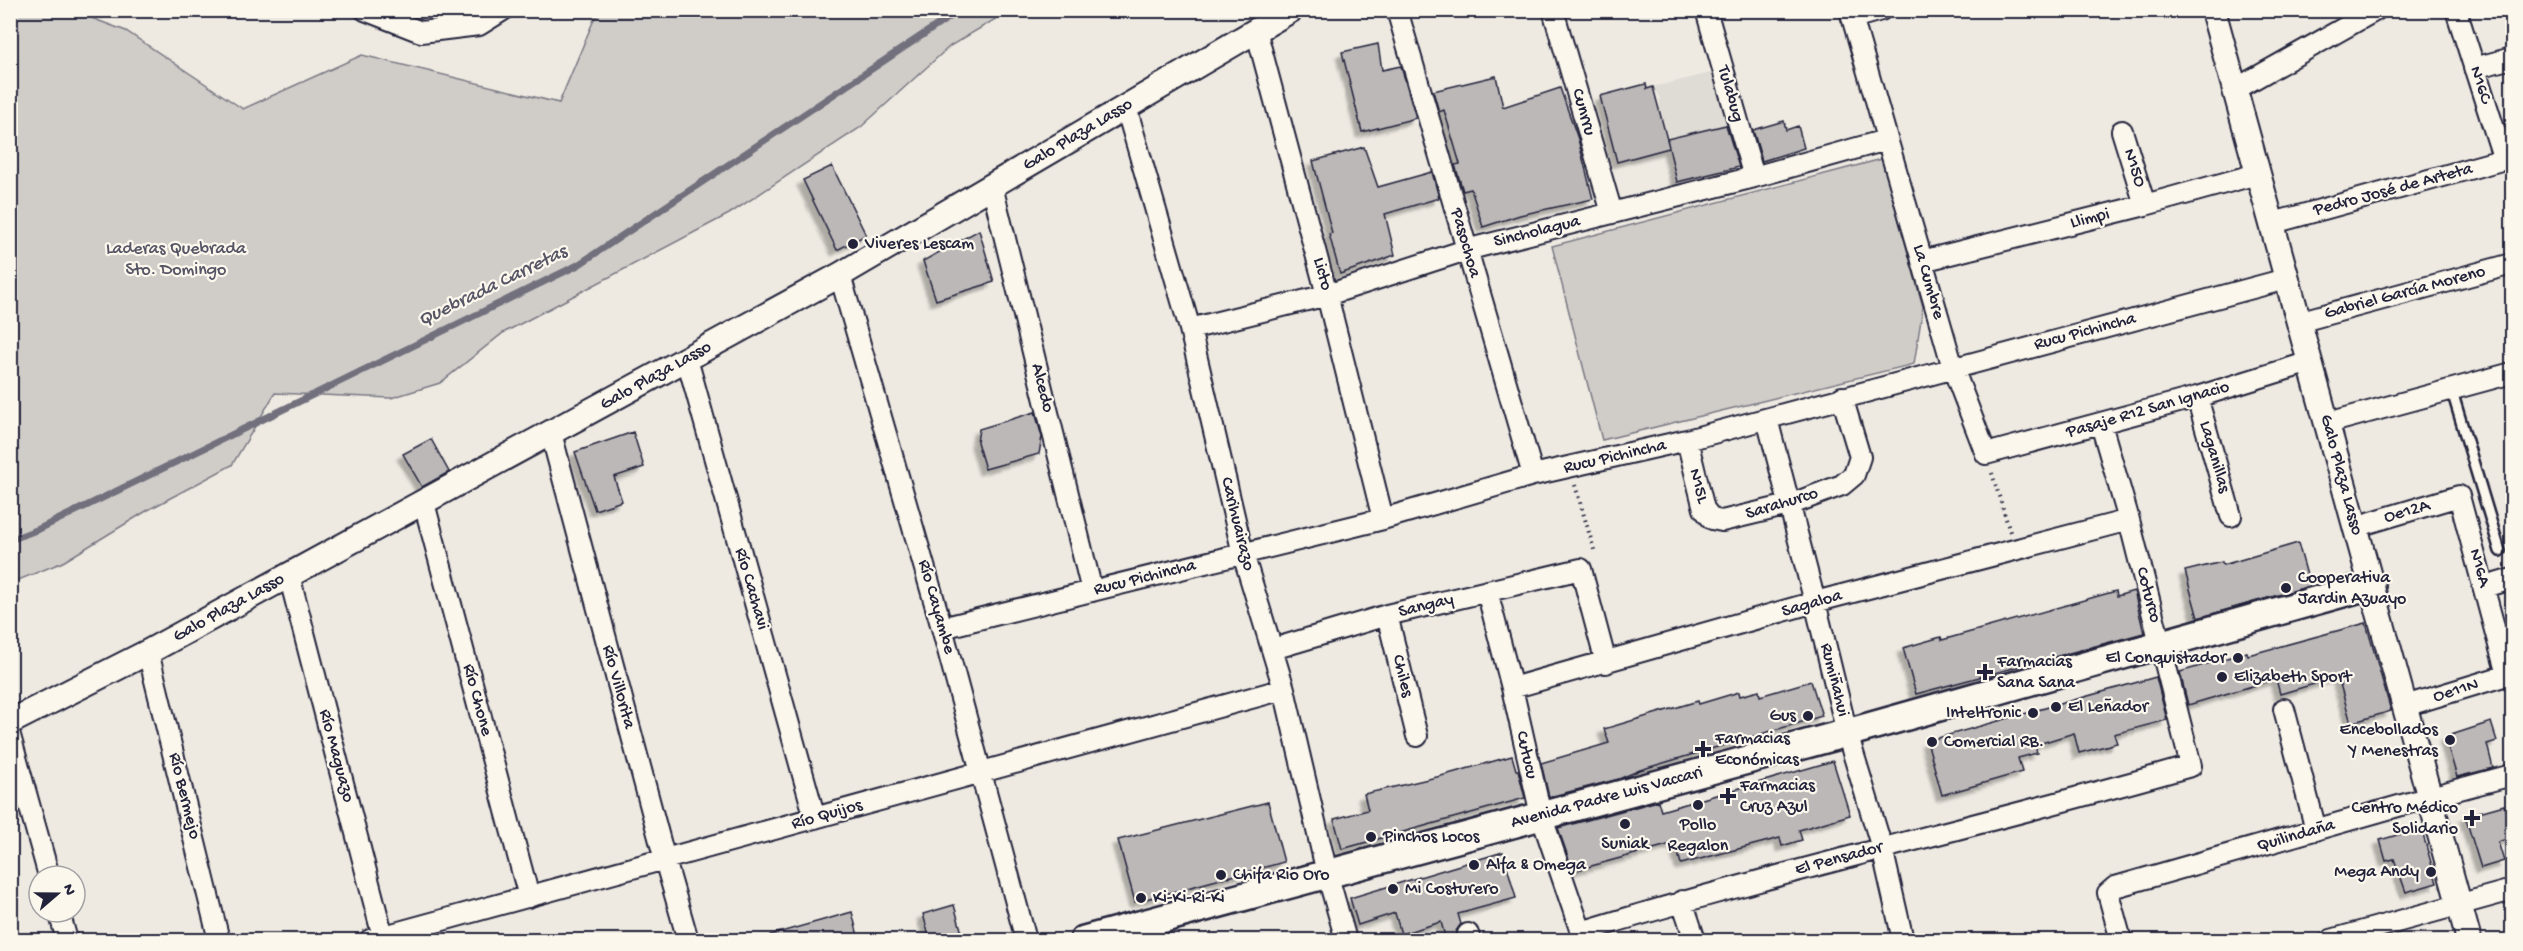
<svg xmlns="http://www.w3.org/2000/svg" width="2523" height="951" viewBox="0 0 2523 951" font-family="'Gochi Hand',sans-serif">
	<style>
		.built { fill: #dfdbd5 }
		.green { fill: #d0cdc9; stroke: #797882; stroke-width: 1.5 }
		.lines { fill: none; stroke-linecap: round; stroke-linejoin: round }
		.stream { stroke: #716f7c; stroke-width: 7 }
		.building { fill: #bcb8b8; stroke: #22223b; stroke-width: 1.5; filter: url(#shadow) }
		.service-casing { stroke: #22223b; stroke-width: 14 }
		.minor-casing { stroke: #22223b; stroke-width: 24 }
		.tertiary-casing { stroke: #22223b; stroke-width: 28 }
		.secondary-casing { stroke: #22223b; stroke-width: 32 }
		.path { stroke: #22223b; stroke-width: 4; stroke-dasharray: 1.5 4.5; stroke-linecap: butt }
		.service { stroke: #fbf7ec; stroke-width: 9 }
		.minor { stroke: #fbf7ec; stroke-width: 20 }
		.tertiary { stroke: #fbf7ec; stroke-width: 24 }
		.secondary { stroke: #fbf7ec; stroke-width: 27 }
		.poi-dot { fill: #22223b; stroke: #fbf7ec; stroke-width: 2 }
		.labels { text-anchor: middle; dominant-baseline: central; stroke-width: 4.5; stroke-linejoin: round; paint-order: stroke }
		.street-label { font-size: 18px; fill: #22223b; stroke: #fbf7ec }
		.poi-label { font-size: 18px; fill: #22223b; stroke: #fbf7ec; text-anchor: start }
		.park-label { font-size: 18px; fill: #565566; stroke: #fbf7ec }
		.water-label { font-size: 20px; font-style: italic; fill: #575666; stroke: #fbf7ec }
	</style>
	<defs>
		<filter id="shadow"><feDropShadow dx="-5.5" dy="5.5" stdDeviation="1.5" flood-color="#0004"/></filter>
	</defs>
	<rect width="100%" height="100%" fill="#eeeae2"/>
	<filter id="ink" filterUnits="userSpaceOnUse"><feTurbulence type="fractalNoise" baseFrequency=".0167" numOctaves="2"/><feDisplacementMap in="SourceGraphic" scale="12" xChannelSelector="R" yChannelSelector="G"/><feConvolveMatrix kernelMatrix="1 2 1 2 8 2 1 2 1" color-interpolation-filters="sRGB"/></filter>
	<g filter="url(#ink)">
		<path class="built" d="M1715 72 1729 124 1727 131 1670 144 1660 113V98L1653 87Z"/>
		<path class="green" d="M11 10 73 11 126 31 243 109 362 55 559 103 595 17 606 11H1009L950 46 861 127 729 214 503 333 440 383 391 398 275 393 232 465 148 510 63 562 11 583 10 165 17 156 10 145Z
			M1882 159 1923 307 1914 364 1602 440 1552 246Z"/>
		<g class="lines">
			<path class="stream" d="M10 540 39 529 578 265 960 10"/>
		</g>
		<path class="building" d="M1378 44 1382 70 1401 66 1416 118 1362 132 1342 52Z
			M1496 76 1503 107 1560 88 1578 139 1593 199 1520 215 1483 227 1471 189 1463 191 1455 165 1460 164 1444 110 1439 112 1433 91Z
			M1646 84 1647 89 1653 87 1669 147 1667 139 1726 125 1739 167 1677 182 1669 148 1617 162 1600 96Z
			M1784 121 1786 130 1798 126 1804 148 1762 161 1753 130Z
			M1364 147 1378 187 1432 172 1439 198 1385 214 1395 255 1340 274 1329 234 1332 233 1313 161Z
			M832 166 866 235 837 250 803 180Z
			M979 230 994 282 936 300 923 261Z
			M1035 412 1042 437 1039 454 985 469 977 442 979 429Z
			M633 432 644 467 614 477 622 501 595 510 575 452Z
			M431 439 449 472 422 487 403 454Z
			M2298 543 2310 586 2198 618 2185 571 2222 562 2223 565Z
			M2116 591 2117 596 2134 591 2144 633 1916 694 1903 648 1941 637 1942 640Z
			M2366 623 2391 711 2351 723 2338 677 2280 694 2276 679 2188 705 2180 672 2247 652 2248 655Z
			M2156 677 2167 720 2114 734 2117 743 2079 753 2074 733 2035 745 2037 753 2018 758 2022 772 1942 795 1927 741Z
			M1811 681 1822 716 1640 770 1619 779 1549 797 1541 763 1609 743 1604 729 1698 701 1699 704 1739 692 1740 696 1759 691 1760 696Z
			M2491 722 2497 741 2487 744 2493 768 2457 777 2445 737Z
			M1512 756 1516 770H1518L1525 798 1342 849 1334 819 1368 810 1364 794 1441 776Z
			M1833 761 1850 815 1799 830 1802 840 1782 846 1780 838 1681 864 1675 843 1573 871 1558 828 1658 801 1661 811Z
			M1268 802 1284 862 1135 902 1118 840Z
			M2504 805 2512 837 2498 842 2504 861 2481 868 2465 816Z
			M2421 828 2437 883 2406 892 2394 859 2386 861 2380 840Z
			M1503 852 1516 898 1458 914 1461 924 1456 931 1457 937 1446 940 1441 922 1401 934 1395 913 1358 925 1350 898Z
			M954 905 964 940H930L923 914Z
			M852 912 859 940H770V935Z"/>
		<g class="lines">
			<g class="service-casing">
				<path id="service" d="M2451 388 2500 551"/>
			</g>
			<g class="minor-casing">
				<path id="minor" d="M365 10 421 32 479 25 503 10
					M1397 10 1533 475
					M1553 10 1612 213
					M1706 10 1754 177
					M1850 10 1953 368 1986 454 2197 397 2310 362
					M2456 10 2504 160
					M1852 18 1881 10
					M1256 30 1327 295 1383 519
					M2474 68 2512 58
					M2234 90 2376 10
					M1126 107 1190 329 1243 554 1284 689 1327 873 1346 940
					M2122 131 2145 205
					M992 186 1092 591
					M2273 223 2512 157
					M1922 261 2145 205 2257 174
					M840 275 942 628 1026 940
					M2298 322 2512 264
					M1190 329 1327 295 1466 250 1754 177 1886 140
					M687 359 815 818
					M2197 397 2231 516
					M1767 419 1815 602 1847 733 1882 848 1903 940
					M2328 423 2512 373
					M2101 424 2129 520 2191 766C1989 824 1783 870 1581 932L1541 815 1512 688 1815 602 2129 520
					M551 433 665 860 688 940
					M1687 440 1704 509 1712 519 1722 521 1789 505 1842 485 1854 475 1860 457 1842 397
					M424 503 529 897
					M2355 527 2459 496 2507 675 2405 706
					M289 575 383 937
					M2485 587 2512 579
					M1487 591 1512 688
					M1387 615 1417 736
					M942 628 1383 519 1533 475 1687 440 2286 279
					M1273 649 1387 615 1581 569 1606 663
					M148 652 219 940
					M2284 709 2316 830
					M10 736 49 876
					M1682 901 1695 940
					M59 912 67 940
					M1468 934 1470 940
					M370 940 1284 689
					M2121 940 2108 893 2115 887 2430 797 2512 775
					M2331 940 2512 890"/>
			</g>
			<g class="tertiary-casing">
				<path id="tertiary" d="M2213 10 2469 940
					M10 722 148 652 840 275 1291 10"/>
			</g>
			<g class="secondary-casing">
				<path id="secondary" d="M1084 940 1847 733 2371 585"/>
			</g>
			<path class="path" d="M1992 473 2010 532
				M1575 485 1595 553"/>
			<use href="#service" class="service"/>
			<use href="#minor" class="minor"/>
			<use href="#tertiary" class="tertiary"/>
			<use href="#secondary" class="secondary"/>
		</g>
	</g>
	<g class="poi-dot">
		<circle cx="853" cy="244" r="6"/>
		<circle cx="2286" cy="588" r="6"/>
		<circle cx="2238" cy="658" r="6"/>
		<path d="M1982 663h6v6h6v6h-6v6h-6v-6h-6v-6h6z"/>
		<circle cx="2222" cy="677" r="6"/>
		<circle cx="2056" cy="707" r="6"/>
		<circle cx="2033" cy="713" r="6"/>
		<circle cx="1808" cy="716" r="6"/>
		<circle cx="2450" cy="740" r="6"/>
		<circle cx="1932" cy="742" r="6"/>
		<path d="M1700 740h6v6h6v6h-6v6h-6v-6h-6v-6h6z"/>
		<path d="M1725 787h6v6h6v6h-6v6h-6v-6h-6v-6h6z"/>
		<circle cx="1698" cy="805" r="6"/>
		<path d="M2469 809h6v6h6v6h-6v6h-6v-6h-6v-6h6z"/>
		<circle cx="1625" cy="824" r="6"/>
		<circle cx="1371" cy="837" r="6"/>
		<circle cx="1474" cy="865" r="6"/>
		<circle cx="2431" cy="872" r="6"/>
		<circle cx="1221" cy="875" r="6"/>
		<circle cx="1393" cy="889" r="6"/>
		<circle cx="1141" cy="898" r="6"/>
	</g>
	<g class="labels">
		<g class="street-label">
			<text transform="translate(2480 85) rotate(72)">N16C</text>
			<text transform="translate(1730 94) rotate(74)">Tulabug</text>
			<text transform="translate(1583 112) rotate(74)">Cunrru</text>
			<text transform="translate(1078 135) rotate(-31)">Galo Plaza Lasso</text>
			<text transform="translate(2134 168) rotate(72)">N15O</text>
			<text transform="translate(2393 190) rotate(-15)">Pedro José de Arteta</text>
			<text transform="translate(2090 219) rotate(-14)">Llimpi</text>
			<text transform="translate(1537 232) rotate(-14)">Sincholagua</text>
			<text transform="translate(1465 243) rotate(74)">Pasochoa</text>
			<text transform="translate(1322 274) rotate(75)">Licto</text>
			<text transform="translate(1928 282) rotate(74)">La Cumbre</text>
			<text transform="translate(2405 293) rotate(-15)">Gabriel García Moreno</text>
			<text transform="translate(2085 332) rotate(-15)">Rucu Pichincha</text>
			<text transform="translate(656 376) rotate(-29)">Galo Plaza Lasso</text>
			<text transform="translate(1042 388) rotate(76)">Alcedo</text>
			<text transform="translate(2148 410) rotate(-16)">Pasaje R12 San Ignacio</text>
			<text transform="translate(1615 457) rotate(-13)">Rucu Pichincha</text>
			<text transform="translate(2214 457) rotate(74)">Laganillas</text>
			<text transform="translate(2341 475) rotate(75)">Galo Plaza Lasso</text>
			<text transform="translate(1698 486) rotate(75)">N15L</text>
			<text transform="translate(1782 504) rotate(-17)">Sarahurco</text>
			<text transform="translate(2407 512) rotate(-16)">Oe12A</text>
			<text transform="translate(1237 524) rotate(76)">Carihuairazo</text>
			<text transform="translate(2479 568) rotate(74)">N16A</text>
			<text transform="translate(1145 578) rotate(-14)">Rucu Pichincha</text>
			<text transform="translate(751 589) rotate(74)">Río Cachavi</text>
			<text transform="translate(2148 595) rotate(75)">Coturco</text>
			<text transform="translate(1812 604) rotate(-16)">Sagaloa</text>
			<text transform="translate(1426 606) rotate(-14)">Sangay</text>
			<text transform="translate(936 607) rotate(74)">Río Cayambe</text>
			<text transform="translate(229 608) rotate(-29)">Galo Plaza Lasso</text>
			<text transform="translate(1402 676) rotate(76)">Chiles</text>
			<text transform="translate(1834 680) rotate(76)">Rumiñahui</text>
			<text transform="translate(618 687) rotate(75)">Río Villorita</text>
			<text transform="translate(2456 691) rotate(-17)">Oe11N</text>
			<text transform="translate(477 700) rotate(75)">Río Chone</text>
			<text transform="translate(1526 755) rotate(77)">Cutucu</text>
			<text transform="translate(336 756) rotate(75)">Río Maguazo</text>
			<text transform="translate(184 796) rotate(76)">Río Bermejo</text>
			<text transform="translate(1607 798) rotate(-15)">Avenida Padre Luis Vaccari</text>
			<text transform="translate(827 815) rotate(-16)">Río Quijos</text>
			<text transform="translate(2296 836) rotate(-16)">Quilindaña</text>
			<text transform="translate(1839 859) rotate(-15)">El Pensador</text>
		</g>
		<g class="poi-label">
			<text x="865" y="244">Viveres Lescam</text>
			<text x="2298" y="578">Cooperativa<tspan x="2298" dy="21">Jardin Azuayo</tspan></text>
			<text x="2226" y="658" text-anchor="end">El Conquistador</text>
			<text x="1997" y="662">Farmacias<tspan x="1997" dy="21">Sana Sana</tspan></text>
			<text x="2234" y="677">Elizabeth Sport</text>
			<text x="2068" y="707">El Leñador</text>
			<text x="2021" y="713" text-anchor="end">Inteltronic</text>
			<text x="1796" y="716" text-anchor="end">Gus</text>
			<text x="2438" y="730" text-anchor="end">Encebollados<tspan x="2438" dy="21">Y Menestras</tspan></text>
			<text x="1715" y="739">Farmacias<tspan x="1715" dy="21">Económicas</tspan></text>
			<text x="1944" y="742">Comercial RB.</text>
			<text x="1740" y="786">Farmacias<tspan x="1740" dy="21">Cruz Azul</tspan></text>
			<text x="2458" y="808" text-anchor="end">Centro Médico<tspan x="2458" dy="21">Solidario</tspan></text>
			<text x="1698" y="825" text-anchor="middle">Pollo<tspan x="1698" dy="21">Regalon</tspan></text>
			<text x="1383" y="837">Pinchos Locos</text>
			<text x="1625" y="844" text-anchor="middle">Suniak</text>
			<text x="1486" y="865">Alfa &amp; Omega</text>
			<text x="2419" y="872" text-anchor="end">Mega Andy</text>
			<text x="1233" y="875">Chifa Rio Oro</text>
			<text x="1405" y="889">Mi Costurero</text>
			<text x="1153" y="898">Ki-Ki-Ri-Ki</text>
		</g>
		<g class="park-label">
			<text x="176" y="249">Laderas Quebrada<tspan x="176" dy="21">Sto. Domingo</tspan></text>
		</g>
		<g class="water-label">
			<text transform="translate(493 287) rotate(-26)">Quebrada Carretas</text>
		</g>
	</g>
	<rect width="2523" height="951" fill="none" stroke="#fbf7ec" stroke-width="36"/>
	<rect x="18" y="18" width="2487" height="915" fill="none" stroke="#22223b" stroke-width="2" filter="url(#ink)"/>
	<g transform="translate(57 894) rotate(70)"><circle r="28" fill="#fbf7ec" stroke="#a4a2a5" stroke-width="1.5"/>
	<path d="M0-4.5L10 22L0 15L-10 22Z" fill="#22223b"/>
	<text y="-9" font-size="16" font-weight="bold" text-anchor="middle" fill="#22223b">N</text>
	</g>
</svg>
